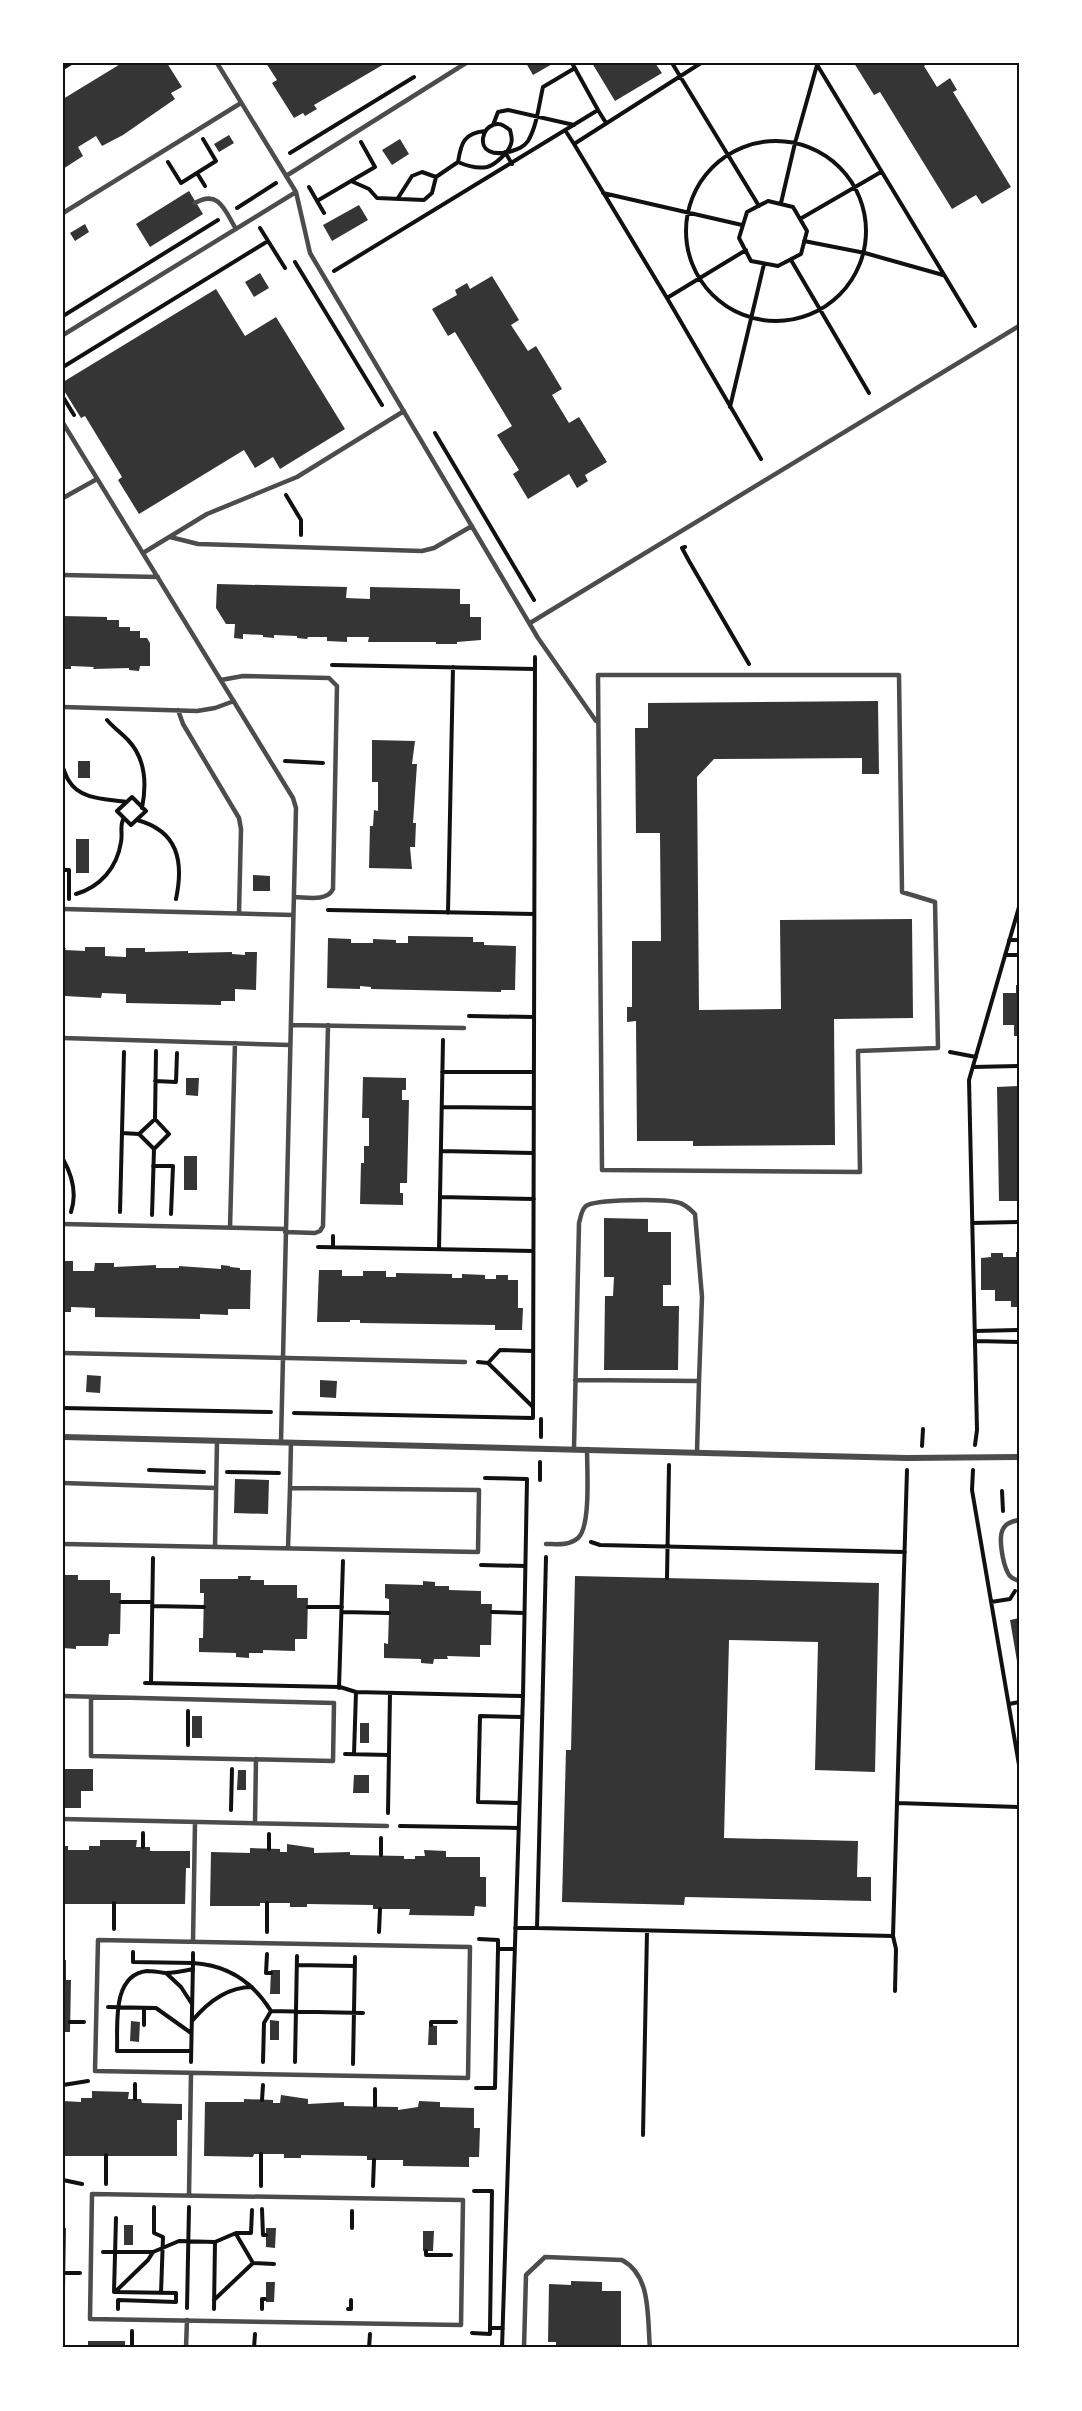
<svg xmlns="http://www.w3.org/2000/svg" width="1082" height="2411" viewBox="0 0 1082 2411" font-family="Spectral,serif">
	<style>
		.building { fill: #353535 }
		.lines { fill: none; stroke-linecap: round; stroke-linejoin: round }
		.path { stroke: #111; stroke-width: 4 }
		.service { stroke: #4c4c4c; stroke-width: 4.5 }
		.minor { stroke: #4c4c4c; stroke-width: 6 }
		.neatline { fill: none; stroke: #111; stroke-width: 2 }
	</style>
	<rect width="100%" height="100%" fill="#fff"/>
	<path class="building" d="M122 63H167L182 87 171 93 175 99 123 135 102 146 96 136 78 147 83 156 63 169V99Z
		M266 63H386L314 105 317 109 305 116 303 113 294 118 272 83 277 80Z
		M526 63H554L533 75Z
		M592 63H655L662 73 615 101Z
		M854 63H928L924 66 937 87 950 78 957 90 953 92 1011 187 982 204 976 195 952 209 880 92 874 95Z
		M229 135 234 143 219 152 214 144Z
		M400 139 409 154 392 165 382 150Z
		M189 191 203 214 150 247 136 224Z
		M359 205 368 220 332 241 323 225Z
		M85 224 89 232 75 241 70 233Z
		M260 273 269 288 254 297 245 282Z
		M492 276 519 320 511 325 528 351 536 346 562 389 552 395 569 423 579 417 607 462 585 475 588 481 577 488 569 474 528 499 513 474 519 470 497 435 512 426 455 332 448 336 432 309 457 295 455 290 467 283 470 289Z
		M216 289 245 336 276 317 345 429 280 469 273 457 255 468 244 450 139 514 118 480 122 477 85 416 81 418 63 389V382Z
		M217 584 347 587 346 598 370 599V587L460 589V604H470V617H481V640L457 642V644H436V642H368L369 637H347V642L327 641V637H308L307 639 297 638V636L274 635V638L263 637V635L243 634V639L234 638 235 624H226L216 608Z
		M63 616 107 617V620H119V627H130V631H140V638H147L150 643V666H140L139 671 129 670V668L93 669 94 667 71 666V669H63Z
		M878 701 879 774H862V758L714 759 697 777 699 1010 781 1009 780 920 912 919 913 1018 834 1019 835 1145 693 1146V1141H637L636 1021 627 1022V1007H632V941H661L660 833H636L635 728H648V703Z
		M372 740 415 741 412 764H417L413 823H416L415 847H410L412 869 369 868 370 826H373L374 810 378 811V782H372Z
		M78 761H90V778H78Z
		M76 839H89V873H76Z
		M253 875 270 876V891H253Z
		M408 936 473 937V942H484V945L516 946 515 990H501V992L371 989V987L360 986V989L327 988 328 938 351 939V943H373V939L396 940V943H408Z
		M85 947H105V956L126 957V948H145V952L188 951V953L232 952V954L245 955V952H257L256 990 235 989V1001H221V1005L126 1003V994L102 993 101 998 65 996V1000H63V948H66L65 950 85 951Z
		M1016 985H1019V1036H1014V1025H1003V993H1016Z
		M363 1077 406 1078V1090H402V1100H409L407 1183H400V1193H403V1205L360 1204 361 1163H364V1146H369V1118H362Z
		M186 1078H199L198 1096 186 1095Z
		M1019 1086V1201H999L997 1087Z
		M184 1156H197V1190H184Z
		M604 1218 648 1219V1232H671V1285H663V1306H679L678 1370H604L605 1296H613L614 1277H604Z
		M1016 1252H1019V1307H1011V1301H995V1290H981V1258L991 1257V1253H1003V1257H1016Z
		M63 1261H73V1271H94L95 1263H114V1267L156 1265V1268H179V1266L221 1269V1265L230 1266V1267L240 1268V1270H251L250 1309H228V1315L200 1314V1319L95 1317V1308L71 1307V1312H63Z
		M319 1270H342V1276H363V1271H386V1277H396V1273L452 1274V1278H462V1274L485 1275V1279H496V1275H508V1280H518V1308H523L522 1330H495V1325L360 1323V1320H350V1322H317Z
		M87 1375 101 1376 100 1393 86 1392Z
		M320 1380 337 1381 336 1398 320 1397Z
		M235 1479 269 1480 268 1514 234 1513Z
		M63 1575H78V1580H110V1593H121L120 1634H109L108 1646H76V1649L63 1648Z
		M238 1576H251L250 1580H264V1585H297V1598H308L307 1639H295V1651L263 1650V1653H249V1658L236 1657V1653L199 1652V1638H203L204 1593H200V1579H238Z
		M575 1576 879 1583 875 1772 815 1770 818 1642 729 1640 724 1838 858 1841 857 1877H871V1901L685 1897 684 1905 562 1902 566 1750H571Z
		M423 1581 435 1582V1586H449V1590L481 1591V1604H492L491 1645H480V1657L447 1656 448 1659H434L433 1664 421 1663V1659L384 1658V1643L388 1644 389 1613V1599L385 1598V1584L423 1585Z
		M1019 1618V1667H1018L1010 1620Z
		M192 1716H202V1738H192Z
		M360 1723H369V1743H360Z
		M63 1769H93V1791H81V1808H63Z
		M238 1770H246V1790H237Z
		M354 1775H369V1793H353Z
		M100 1840H137L136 1847H150V1851H190V1868H186L185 1904H63V1846H68V1850H89V1846H100Z
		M287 1844 314 1848V1853L350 1852V1855L404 1856V1859H415V1856H425L424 1850 446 1851V1857H480V1877H486V1907L475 1906 474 1916 409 1915 410 1909H373V1905L307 1904V1907H290V1903H260V1906H210L211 1852 250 1853V1848L280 1849V1852H287Z
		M63 1960H66V1980H71L70 2032H63Z
		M271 1970H280V1994H270Z
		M270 2020 279 2021V2040H270Z
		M131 2021 140 2022 139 2042 130 2041Z
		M429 2025 437 2026V2045H428Z
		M92 2091 129 2092 128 2099H141L142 2103 182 2104V2120H177V2156H63V2101L81 2102V2098H92Z
		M281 2095 308 2099V2104L344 2102V2106L398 2107V2110L418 2107 419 2101 440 2102V2107L474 2108V2128H480L479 2157H469V2167L403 2166V2160H367V2156L301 2155V2158H284V2154H254L253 2157 204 2156 205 2102H244V2099L273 2100V2103H280Z
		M124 2225H133V2245H124Z
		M63 2228H66L65 2290H63Z
		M266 2228H276L275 2248 266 2247Z
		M423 2231H434L433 2251H423Z
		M571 2281 602 2282V2291H621V2348H556V2342H548L549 2284 571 2285Z
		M266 2282H275L274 2302H266Z
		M88 2341H125V2348H88Z"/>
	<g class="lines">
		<path class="path" d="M672 63 759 206
			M701 63 574 144 667 298 761 459
			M816 63 975 326
			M63 68 71 63
			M598 110 606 123
			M493 125 498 112 508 110 574 125
			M565 130 574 144
			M686 231a90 90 0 1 1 180 0a90 90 0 1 1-180 0Z
			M505 152 512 164
			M290 153 414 77
			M168 162 181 183 216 161 203 139
			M458 162C461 143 464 133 485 131
			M197 173 205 186
			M351 181 375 167 361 142
			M309 187 324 213
			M603 193 742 225
			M398 198 412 176 422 172 436 177
			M317 201 351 181 369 189 377 198 424 200 432 193 436 177 458 162C467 166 477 169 487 167 495 165 509 152 511 144 513 139 511 135 510 130 504 126 500 122 493 125 482 129 479 146 489 151 497 155 505 153 512 151 518 149 524 147 528 141 537 126 539 104 543 87L575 68
			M768 201 793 207 807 231 801 254 778 266 751 261 739 238 747 212Z
			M781 203 795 143 817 65
			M237 208 276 183
			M800 219 881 172
			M260 228 285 268
			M804 241 865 253 943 275
			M791 260 869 393
			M295 262 382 405
			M334 271 598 110 572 63
			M667 298 746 250
			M63 316 218 220
			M63 367 268 241
			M63 397 74 415
			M730 407 764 264
			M435 433 534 600
			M286 495 301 520V535
			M685 547 682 548 689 561 749 664
			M332 665 535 669
			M107 720C113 727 121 733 128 740 146 759 147 783 142 808
			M285 761 323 763
			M63 768C65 772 66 777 69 781 80 800 107 799 126 802
			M132 797 146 811 131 825 117 811Z
			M137 820C178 831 184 861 176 899
			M63 870H69V899
			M76 894C100 887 117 868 121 842 123 833 119 825 124 818
			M328 910 534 914
			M448 913 453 667
			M1009 940H1019
			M1005 955H1019
			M469 1016 534 1017
			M950 1052 976 1057
			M973 1067 1019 1066
			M442 1072H534
			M155 1081 176 1082 177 1053
			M442 1107 534 1108
			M155 1119 156 1051
			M122 1133 139 1134
			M441 1151 533 1153
			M63 1159C72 1175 77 1194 71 1212
			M153 1166H173L171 1214
			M440 1197 534 1199
			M120 1212 124 1052
			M152 1215 154 1149 169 1134 155 1119 139 1134 154 1149
			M972 1223 1019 1222
			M318 1247 533 1251
			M333 1247V1236
			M439 1249 443 1040
			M976 1331 1019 1330
			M976 1341 1019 1342
			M478 1362 488 1363 533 1407
			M488 1363 500 1350 533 1351
			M63 1408 271 1412
			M294 1413 533 1418 535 657
			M541 1437V1419
			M975 1445 977 1430 969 1080 1019 907
			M922 1446 923 1429
			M149 1470 204 1472
			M973 1470 972 1490 1019 1765
			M227 1472 279 1473
			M485 1478 527 1479 523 1696 502 2348
			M540 1480V1462
			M1002 1491 1003 1511
			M591 1542 600 1545 905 1552
			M546 1557 537 1928 893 1936
			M481 1565 525 1566
			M667 1578 669 1465
			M121 1602H152
			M991 1602 1010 1599 1015 1591
			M152 1606 204 1607
			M308 1607H342
			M342 1612 389 1613
			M492 1612 524 1613
			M145 1683 340 1687 356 1692 523 1696
			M151 1683 153 1558
			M339 1688 343 1561
			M1009 1704 1019 1702
			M188 1745V1711
			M345 1754 389 1755
			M354 1754 356 1692
			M519 1803 478 1802 480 1716 522 1717
			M897 1803 1019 1807
			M231 1810 232 1769
			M388 1813 390 1693
			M400 1826 519 1828
			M143 1847V1833
			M269 1849V1834
			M381 1855V1838
			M515 1928H537
			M114 1929V1903
			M267 1932V1903
			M379 1932 380 1909
			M479 1939 498 1940V1949
			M133 1952V1962L193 1963V1953
			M267 1954 266 1973H271
			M297 1965 355 1966
			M166 1973 181 1987 192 2004
			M895 1991 896 1949 893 1936 907 1470
			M108 2007 156 2008 191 2033
			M192 2021C207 2003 228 1987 252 1987
			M70 2022H84
			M144 2025V2008
			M431 2025V2022H456
			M191 2051H117C118 2026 111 1975 147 1971 153 1971 159 1972 165 1973 175 1973 184 1971 193 1969
			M191 2062 193 1963C228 1965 253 1982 271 2011L363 2013
			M263 2062 264 2023 271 2011
			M295 2062 297 1956
			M353 2064 355 1957
			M63 2085 88 2081
			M476 2088H495L498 1949H515
			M135 2099V2084
			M262 2100 263 2085
			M375 2106V2089
			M643 2135 647 1931
			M63 2180 82 2184
			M106 2184V2155
			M261 2186V2154
			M373 2186 374 2160
			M474 2191H492L490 2328H503
			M154 2207V2233L163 2237 161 2293
			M262 2209 263 2235H266
			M116 2218 114 2292 176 2293V2302L118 2300V2309
			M352 2228V2211
			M236 2234 253 2263
			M215 2242 236 2233H251L252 2210
			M426 2251V2255H451
			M103 2252H153L179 2241 215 2242 214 2309
			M66 2273H80
			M115 2292 148 2260 153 2252
			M214 2300 253 2263 274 2264
			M187 2308 189 2207
			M262 2309V2299H265
			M348 2309H351V2300
			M472 2333 490 2334V2328
			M132 2348V2331
			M254 2348 255 2334
			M369 2348 370 2334"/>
		<path class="service" d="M217 63 296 192 310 253 538 638 596 721
			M286 176 466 63
			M195 203C219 189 225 211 236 229
			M63 213 241 103
			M63 335 296 192
			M63 423 293 798 296 808 281 1442
			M63 498 97 479
			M170 537 198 544 422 551 434 548 472 526
			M143 553 207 514 297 477 404 411
			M63 575 158 577
			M530 623 1019 326
			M598 675H899L902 892 935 902 938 1048 858 1051 860 1172 602 1170Z
			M221 680 243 676 329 678 337 686 333 889C327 902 306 897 294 897
			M63 707 197 711 215 708 234 701
			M178 710 183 724 239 818 241 829 239 913
			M63 909 293 915
			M291 1025 464 1028
			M63 1038 290 1045
			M63 1224 286 1229
			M230 1228 235 1043
			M285 1232 315 1233 320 1231 323 1226 328 1025
			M63 1353 465 1362
			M574 1449 579 1223C581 1217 581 1210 586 1206 595 1199 663 1199 676 1202 684 1203 690 1209 695 1214L702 1297 699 1381 575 1380
			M697 1452 699 1381
			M63 1483 216 1488
			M290 1488 291 1442
			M1019 1520C1012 1521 1006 1523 1003 1529 998 1538 1003 1564 1008 1573 1010 1578 1014 1579 1019 1581
			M63 1544 478 1552 479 1490 290 1488 288 1548
			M546 1544C556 1544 569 1546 578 1538 591 1527 587 1468 587 1449
			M215 1547 217 1441
			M63 1696 334 1703 333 1761 91 1756V1697
			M63 1819 387 1826
			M255 1823 256 1759
			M98 1940 470 1947 468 2078 95 2071Z
			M193 1942 195 1822
			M92 2194 463 2200 461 2325 90 2319Z
			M189 2195 191 2073
			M186 2348 187 2320
			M524 2348 526 2275 545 2257 622 2260C652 2276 647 2318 650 2348"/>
		<path class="minor" d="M63 1437 907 1458 1019 1457"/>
	</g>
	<rect width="1082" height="2411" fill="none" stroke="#ffffff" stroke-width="129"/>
	<rect x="64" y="64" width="954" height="2282" class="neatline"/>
</svg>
